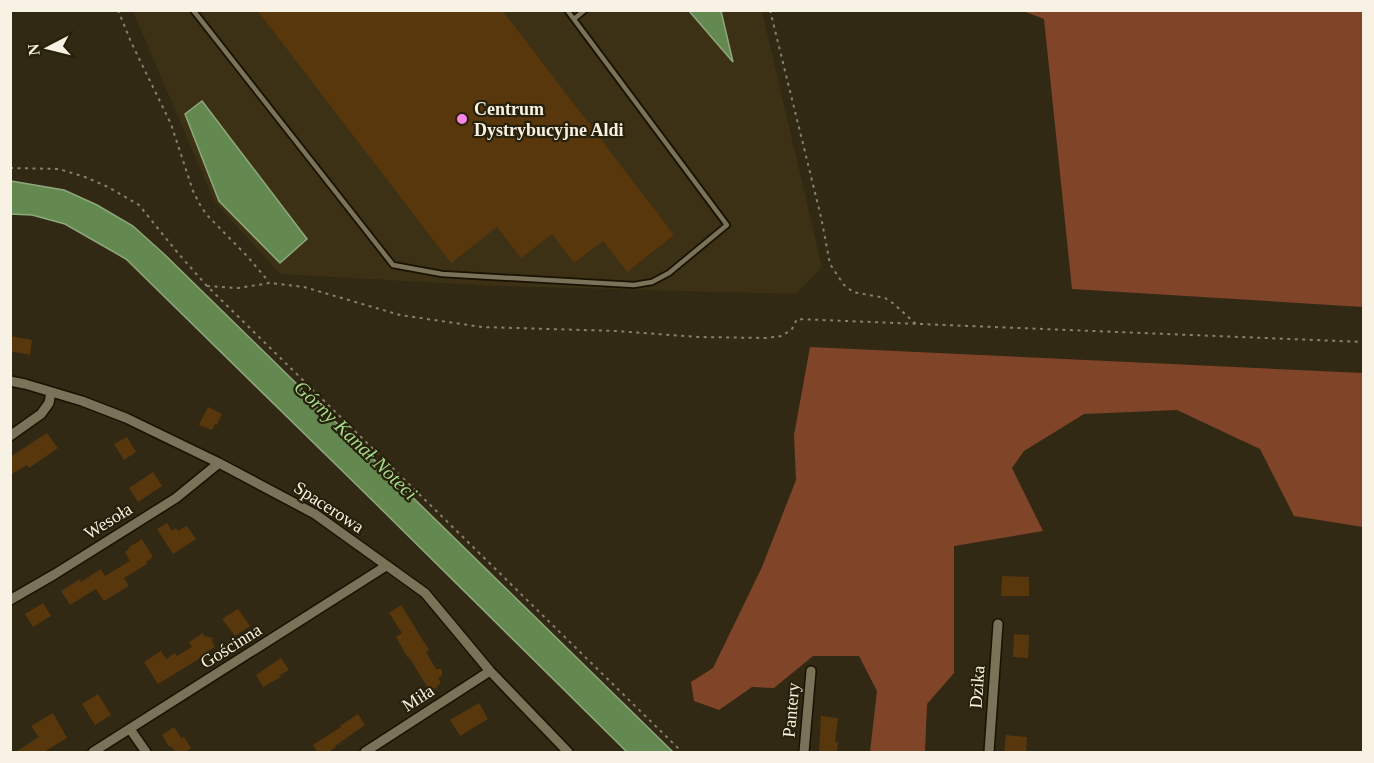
<svg xmlns="http://www.w3.org/2000/svg" width="1374" height="763" viewBox="0 0 1374 763" font-family="'Times New Roman',serif">
	<style>
		.built { fill: #3c3114 }
		.forest { fill: #804429 }
		.water { fill: #638850; stroke: #8fa87c; stroke-width: 1.5 }
		.building { fill: #59370d }
		.lines { fill: none; stroke-linecap: round; stroke-linejoin: round }
		.service-casing { stroke: #191200; stroke-width: 8 }
		.minor-casing { stroke: #191200; stroke-width: 12 }
		.path { stroke: #87806e; stroke-width: 2; stroke-dasharray: 3 4.5; stroke-linecap: butt }
		.service { stroke: #7b725a; stroke-width: 4.5 }
		.minor { stroke: #7b725a; stroke-width: 9 }
		.poi-dot { fill: #fc86e4; stroke: #27200a; stroke-width: 2 }
		.labels { text-anchor: middle; dominant-baseline: central; stroke-width: 4.5; stroke-linejoin: round; paint-order: stroke }
		.poi-label { font-size: 18px; font-weight: bold; fill: #f7f2e4; stroke: #27200a; text-anchor: start }
		.street-label { font-size: 18px; fill: #f7f2e4; stroke: #27200a }
		.water-label { font-size: 20px; font-style: italic; fill: #a6db8a; stroke: #27200a }
	</style>
	<rect width="100%" height="100%" fill="#312913"/>
	<path class="built" d="M133 11H762L822 267 796 294 496 286 280 274 214 201Z"/>
	<path class="forest" d="M1023 11H1363V307L1072 289 1044 19Z
		M810 347 1363 373V527L1294 516 1260 449 1177 410 1084 414 1024 451 1012 468 1043 531 954 546V673L927 704 925 752H870L877 691 859 656H813L774 688 752 687 719 710 694 701 691 682 713 668 762 567 796 480 794 435Z"/>
	<path class="water" d="M689 11H721L733 62Z
		M202 101 307 239 280 263 219 201 185 114Z
		M11 181 64 190 97 205 133 226 164 254 673 752H627L370 498 126 259 65 224 32 215 11 214Z"/>
	<path class="building" d="M257 10H502L674 235 627 272 603 241 574 263 552 234 521 258 497 227 451 263Z
		M10 336 32 340 30 355 10 351Z
		M208 407 222 414 217 425 215 424 212 430 199 425Z
		M47 433 58 448 29 468 27 465 10 475V457Z
		M127 437 136 452 124 460 114 444Z
		M153 472 162 486 138 502 129 488Z
		M167 523 172 531 176 528 178 531 187 526 196 539 173 554 157 529Z
		M142 539 153 557 146 562 147 564 124 578 129 586 104 601 96 589 70 605 61 591 80 579 81 582 101 569 105 576 130 561 125 552 129 549 128 548Z
		M1002 576 1029 577V596H1001Z
		M43 603 51 616 33 627 25 614Z
		M401 605 429 650 426 652 436 669H441L442 672V676L438 678 441 683 438 685 436 689 432 688 429 690 409 657 408 658 396 637 402 633 389 613Z
		M238 609 250 626 235 636 222 619Z
		M203 633 204 636 213 638 212 642 215 647 206 652 207 654 158 684 144 662 161 651 166 659 175 653 177 656 192 647 189 642Z
		M1014 634 1029 635 1028 658 1013 657Z
		M281 658 289 670 280 675 281 677 263 687 256 675Z
		M98 694 111 715 95 725 82 704Z
		M479 703 488 719 460 736 450 720Z
		M53 713 67 738 42 753H14L39 737 31 726Z
		M358 714 365 725 335 746 336 747 327 753H318L313 745 341 727 340 726Z
		M821 716 838 718 835 742H838L837 753H819Z
		M174 727 181 738 184 737 191 748 184 753H176L171 746 169 747 162 735Z
		M1006 735 1027 737 1026 753H1004Z"/>
	<g class="lines">
		<g class="service-casing">
			<path id="service" d="M193 10 393 265 442 274 634 285 652 282 669 273 727 225 567 10
				M574 19 585 10"/>
		</g>
		<g class="minor-casing">
			<path id="minor" d="M10 381 25 384 82 401 126 418 219 463 315 514 425 593 490 671 568 752
				M10 436 41 414 49 403 51 392
				M10 600 55 574 176 498 219 463
				M130 729 146 752
				M93 752 386 566
				M365 752 490 671
				M804 752 811 671
				M989 752 998 624"/>
		</g>
		<path class="path" d="M118 10 131 42 171 124 193 191 199 203 206 214 247 256 269 282
			M770 10 821 217 830 264 844 285 853 292 885 298 894 304 917 325
			M10 168 59 169 85 177 108 187 139 205 177 252 207 286 682 752
			M207 286 238 288 270 283 304 287 400 315 482 327 616 331 698 337 766 338 782 336 792 329 797 319 1364 342
			M1363 342 1364 328"/>
		<use href="#service" class="service"/>
		<use href="#minor" class="minor"/>
	</g>
	<circle class="poi-dot" cx="462" cy="119" r="6"/>
	<g class="labels">
		<g class="poi-label">
			<text x="474" y="109">Centrum<tspan x="474" dy="21">Dystrybucyjne Aldi</tspan></text>
		</g>
		<g class="street-label">
			<text transform="translate(329 507) rotate(33)">Spacerowa</text>
			<text transform="translate(108 521) rotate(-32)">Wesoła</text>
			<text transform="translate(231 646) rotate(-32)">Gościnna</text>
			<text transform="translate(977 687) rotate(-86)">Dzika</text>
			<text transform="translate(418 698) rotate(-33)">Miła</text>
			<text transform="translate(791 710) rotate(-85)">Pantery</text>
		</g>
		<g class="water-label">
			<text transform="translate(356 440) rotate(44)">Górny Kanał Noteci</text>
		</g>
	</g>
	<rect width="1374" height="763" fill="none" stroke="#f7f2e4" stroke-width="24"/>
	<g transform="translate(48 48) rotate(263)" stroke="#27200a" stroke-width="4.5" paint-order="stroke">
	<path d="M0-4.5L10 22L0 15L-10 22Z" fill="#f7f2e4"/>
	<text y="-9" font-size="16" font-weight="bold" text-anchor="middle" fill="#f7f2e4">N</text>
	</g>
</svg>
